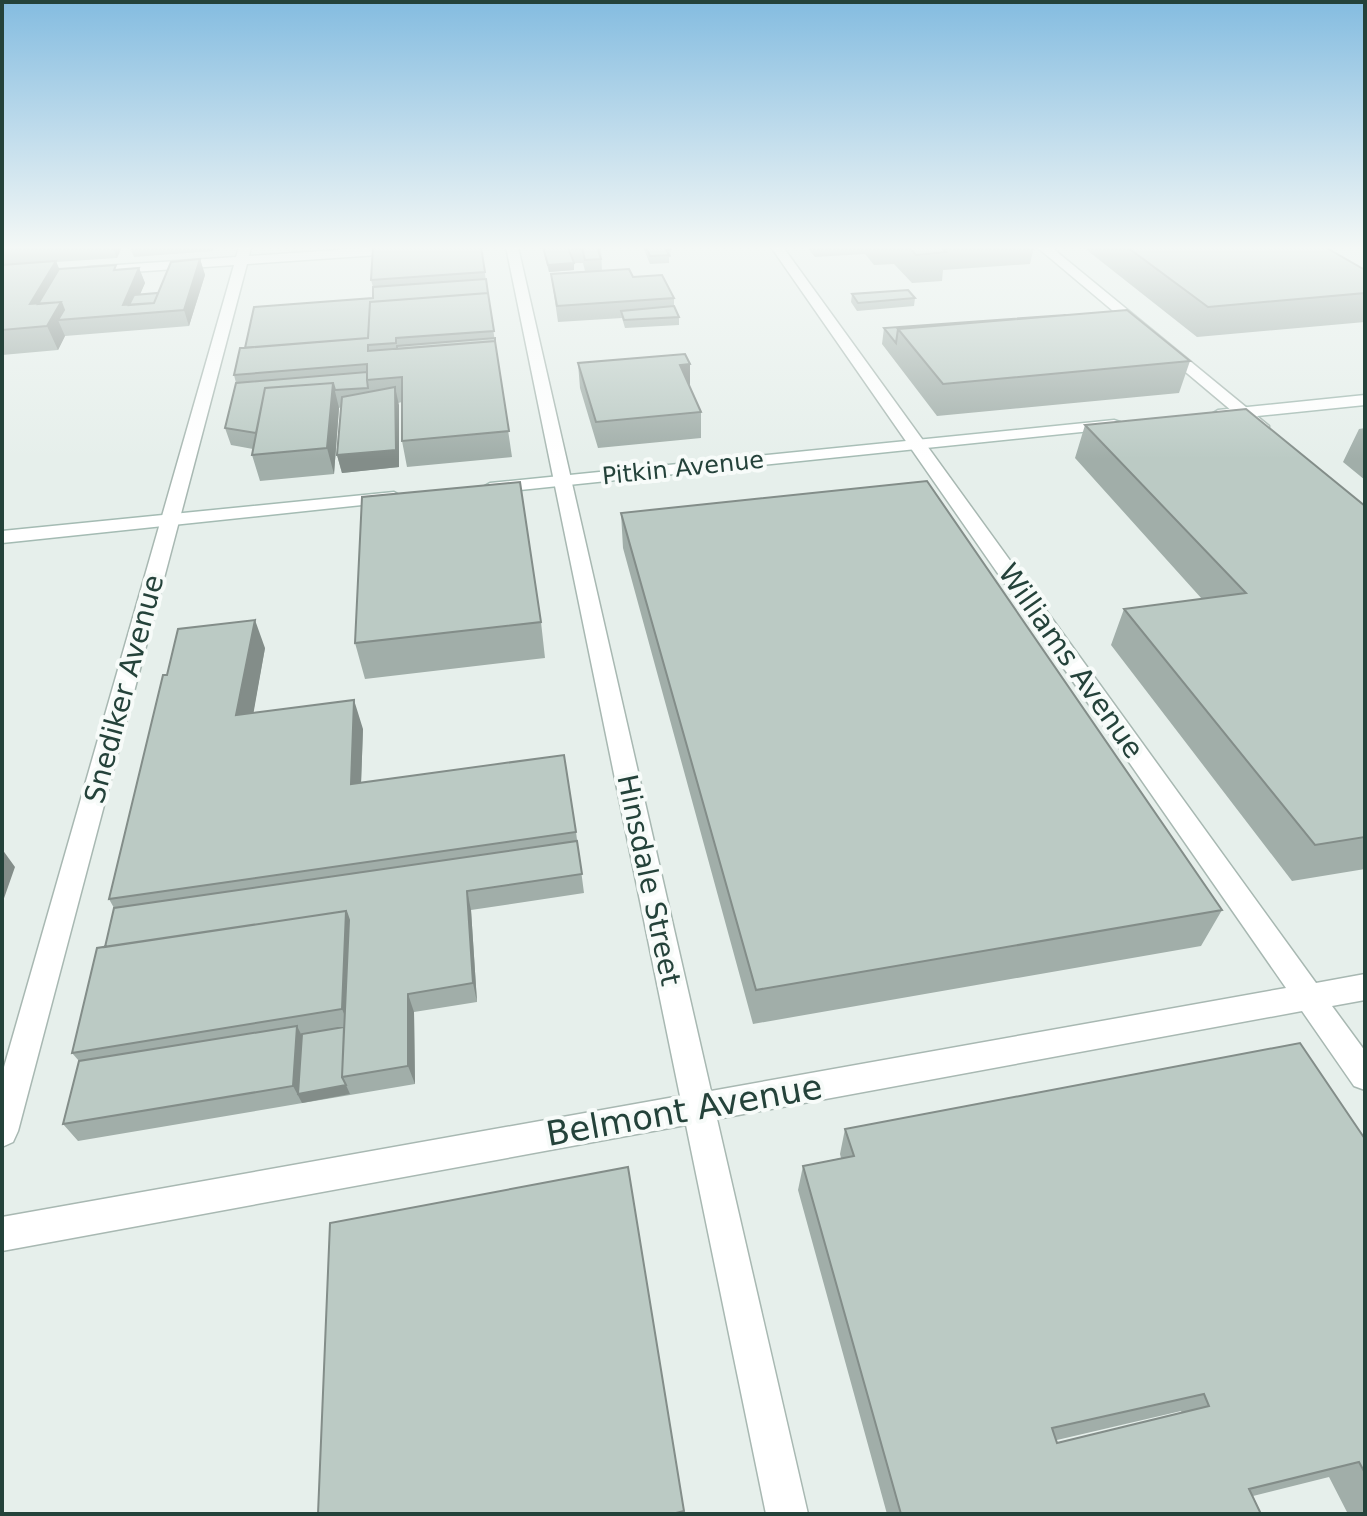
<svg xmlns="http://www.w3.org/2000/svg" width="1367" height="1516" viewBox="0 0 1367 1516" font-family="'DejaVu Sans',sans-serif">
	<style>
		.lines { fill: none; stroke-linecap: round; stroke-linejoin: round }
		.street-casing { stroke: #a8b8b2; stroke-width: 3 }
		.secondary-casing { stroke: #a4bbb3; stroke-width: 3 }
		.street { fill: #fff; fill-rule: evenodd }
		.secondary { fill: #fff; fill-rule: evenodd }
		.wall { fill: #a1aea9; fill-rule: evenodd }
		.shaded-wall { fill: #838d89 }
		.building { fill: #bbcac4; stroke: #838d89; stroke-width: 2; fill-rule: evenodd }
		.labels { text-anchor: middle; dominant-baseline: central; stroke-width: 8; stroke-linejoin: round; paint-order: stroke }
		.far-street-label { font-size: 24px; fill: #24423a; stroke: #f7fbf9 }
		.street-label { font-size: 28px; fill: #24423a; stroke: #f7fbf9 }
		.near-street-label { font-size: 34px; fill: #24423a; stroke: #f7fbf9 }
	</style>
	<rect width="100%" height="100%" fill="#e6efeb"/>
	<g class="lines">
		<g class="street-casing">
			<path id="street" d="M239 247H251L249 256 380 247H442L436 251 247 264 18 1131 13 1142 2 1147V1074L234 265 88 275 82 271 88 267 236 257Z
				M506 247H518L711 1091 1286 988 771 247H783L1316 983 1365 974V1000L1332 1006 1365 1051V1090L1354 1086 1302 1011 717 1119 808 1514H766L686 1125 2 1251V1217L680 1096Z
				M1037 247H1051L1269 426V432H1257Z"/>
		</g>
		<g class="secondary-casing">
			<path id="secondary" d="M1365 395V405L1218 420 1210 415 1218 410Z
				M1114 420 1120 422V428L490 493 481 488 490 483Z
				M394 492 403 497 400 501 2 543V531Z"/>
		</g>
		<use href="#street" class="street"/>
		<use href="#secondary" class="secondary"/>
	</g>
	<path class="wall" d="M2 247H122L117 258 56 262 59 269H118L139 268 145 283 140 294 158 293 200 259 205 275 189 326 65 336 58 350 2 355Z
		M130 247H214L213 251 134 257Z
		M481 247 512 457 407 467 402 441V402L398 403 399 467 342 473 337 455 341 407 339 408 334 474 260 481 252 455 253 449 231 445 225 428 236 383 234 375 245 348 373 298V287L371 280Z
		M542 247H568L574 270 549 272Z
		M570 247H601L602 271 633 277 674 298V306L679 317V325L625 328 622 318 558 322 551 274 585 271 583 263H574Z
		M643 247H670L671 257H669V263L650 264Z
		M807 247H1034L1030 264 943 270 942 281 912 283 894 264 874 265 865 254 815 257Z
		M1083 247H1325L1365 270V322L1197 337Z
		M852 294 915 298 914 306 857 311 851 302Z
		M884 328 1190 361 1179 393 937 416 882 344Z
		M578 363 690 388 701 412V438L598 448 580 388Z
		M1085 425 1365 506V869L1292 881 1111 645 1124 609 1202 599 1075 458Z
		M1365 428V480L1343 462 1359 429Z
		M621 513 1222 910 1201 946 753 1024 623 548Z
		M541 622 545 658 365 679 355 643Z
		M265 648 253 713 363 729 361 783 576 832 584 893 471 910 477 1002 414 1012 415 1084 78 1141 63 1124 79 1061 72 1053 105 947 114 908 109 899 167 675Z
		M845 1129 1365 1139V1514H1348L1329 1477 1253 1496 1261 1514H887L798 1190 803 1166 841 1158 840 1154ZM1181 1411 1182 1413 1057 1443V1440Z"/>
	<path class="shaded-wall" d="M113 247H122L117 258Z
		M200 259 205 275 189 326 184 310Z
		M56 261 65 283 33 312 40 328 30 304Z
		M574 263V270L549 272 548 265Z
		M139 268 145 283 132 313 123 305Z
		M61 302 68 319 58 320 65 336 58 350 47 326Z
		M690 364V389L680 365Z
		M333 383 339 408 334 474 327 448Z
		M395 387 399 405V467L342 473 337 455Z
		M255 620 265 648 248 744 236 715Z
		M354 700 363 729 360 812 351 784Z
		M2 849 15 867 2 904Z
		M467 891 471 910 477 1002 473 983Z
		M346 911 356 939 349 1026 342 1009Z
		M408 994 414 1012 415 1084 408 1066Z
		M297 1026 306 1044 346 1085 350 1094 302 1103 293 1086Z"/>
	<path class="building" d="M373 247H481L485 272 371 280Z
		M543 247H568L574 263 548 265Z
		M573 247H597L601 259 585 260 582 248H573Z
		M646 247H670L671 249 666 250 669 255 650 256Z
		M909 247H941L946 252 916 255Z
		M1127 247H1325L1365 270V293L1208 307Z
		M200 259 184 310 58 320 64 310 61 302 38 304 59 269 116 265 114 270 139 268 123 305 154 303 171 262Z
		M56 261 30 304 61 302 47 326 2 330V265Z
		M629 269 633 277 662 275 674 298 557 306 551 274Z
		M486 279 488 293 370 302 368 338 245 348 254 307 373 298V287Z
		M908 290 915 298 858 303 852 294Z
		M158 293 154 303 129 305 134 295Z
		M488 293 494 331 396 338V343L368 345V351L495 341 509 431 402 441V377L367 380V364L234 375 240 348 368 338 370 302Z
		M674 306 679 317 624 320 621 311Z
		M1127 310 1190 361 943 384 898 329Z
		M1066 315 898 329 896 343 884 328Z
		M495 338V341L397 349V346Z
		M685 354 690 364 680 365 701 412 596 422 578 363Z
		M367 372V380L368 388 335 390 333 383 265 388 256 433 225 428 236 383Z
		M333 383 327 448 252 455 265 388Z
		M395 387 396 450 337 455 342 397Z
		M1246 409 1365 506V837L1315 845 1124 609 1246 593 1085 425Z
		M927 481 1222 910 756 990 621 513Z
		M520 482 541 622 355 643 362 497Z
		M255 620 236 715 354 700 351 784 564 755 576 832 109 899 163 675H167L178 629Z
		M577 841 582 874 467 891 473 983 408 994V1066L342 1077 349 920 346 911 105 947 114 908Z
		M346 911 342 1009 72 1053 97 948Z
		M297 1026 293 1086 63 1124 79 1061Z
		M344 1027 342 1077 346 1085 298 1094 302 1034Z
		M1300 1043 1365 1139V1473L1359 1462 1249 1489 1261 1514H901L803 1166 854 1156 845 1129ZM1204 1394 1209 1406 1057 1443 1052 1428Z
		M628 1167 684 1511 672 1514H318L330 1223Z"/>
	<linearGradient id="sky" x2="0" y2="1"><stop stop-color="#84bce0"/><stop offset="0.54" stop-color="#f4f8f6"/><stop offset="1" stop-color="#f4f8f6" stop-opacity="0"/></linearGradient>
	<rect width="1367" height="459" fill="url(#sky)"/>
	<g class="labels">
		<g class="far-street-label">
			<text transform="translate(683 468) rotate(-6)">Pitkin Avenue</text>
		</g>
		<g class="street-label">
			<text transform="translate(1071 661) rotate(55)">Williams Avenue</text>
			<text transform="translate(124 689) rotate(-75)">Snediker Avenue</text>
			<text transform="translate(649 880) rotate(78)">Hinsdale Street</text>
		</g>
		<g class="near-street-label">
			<text transform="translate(684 1110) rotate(-10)">Belmont Avenue</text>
		</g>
	</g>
	<rect width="1367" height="1516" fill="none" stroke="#24423a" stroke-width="8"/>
</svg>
